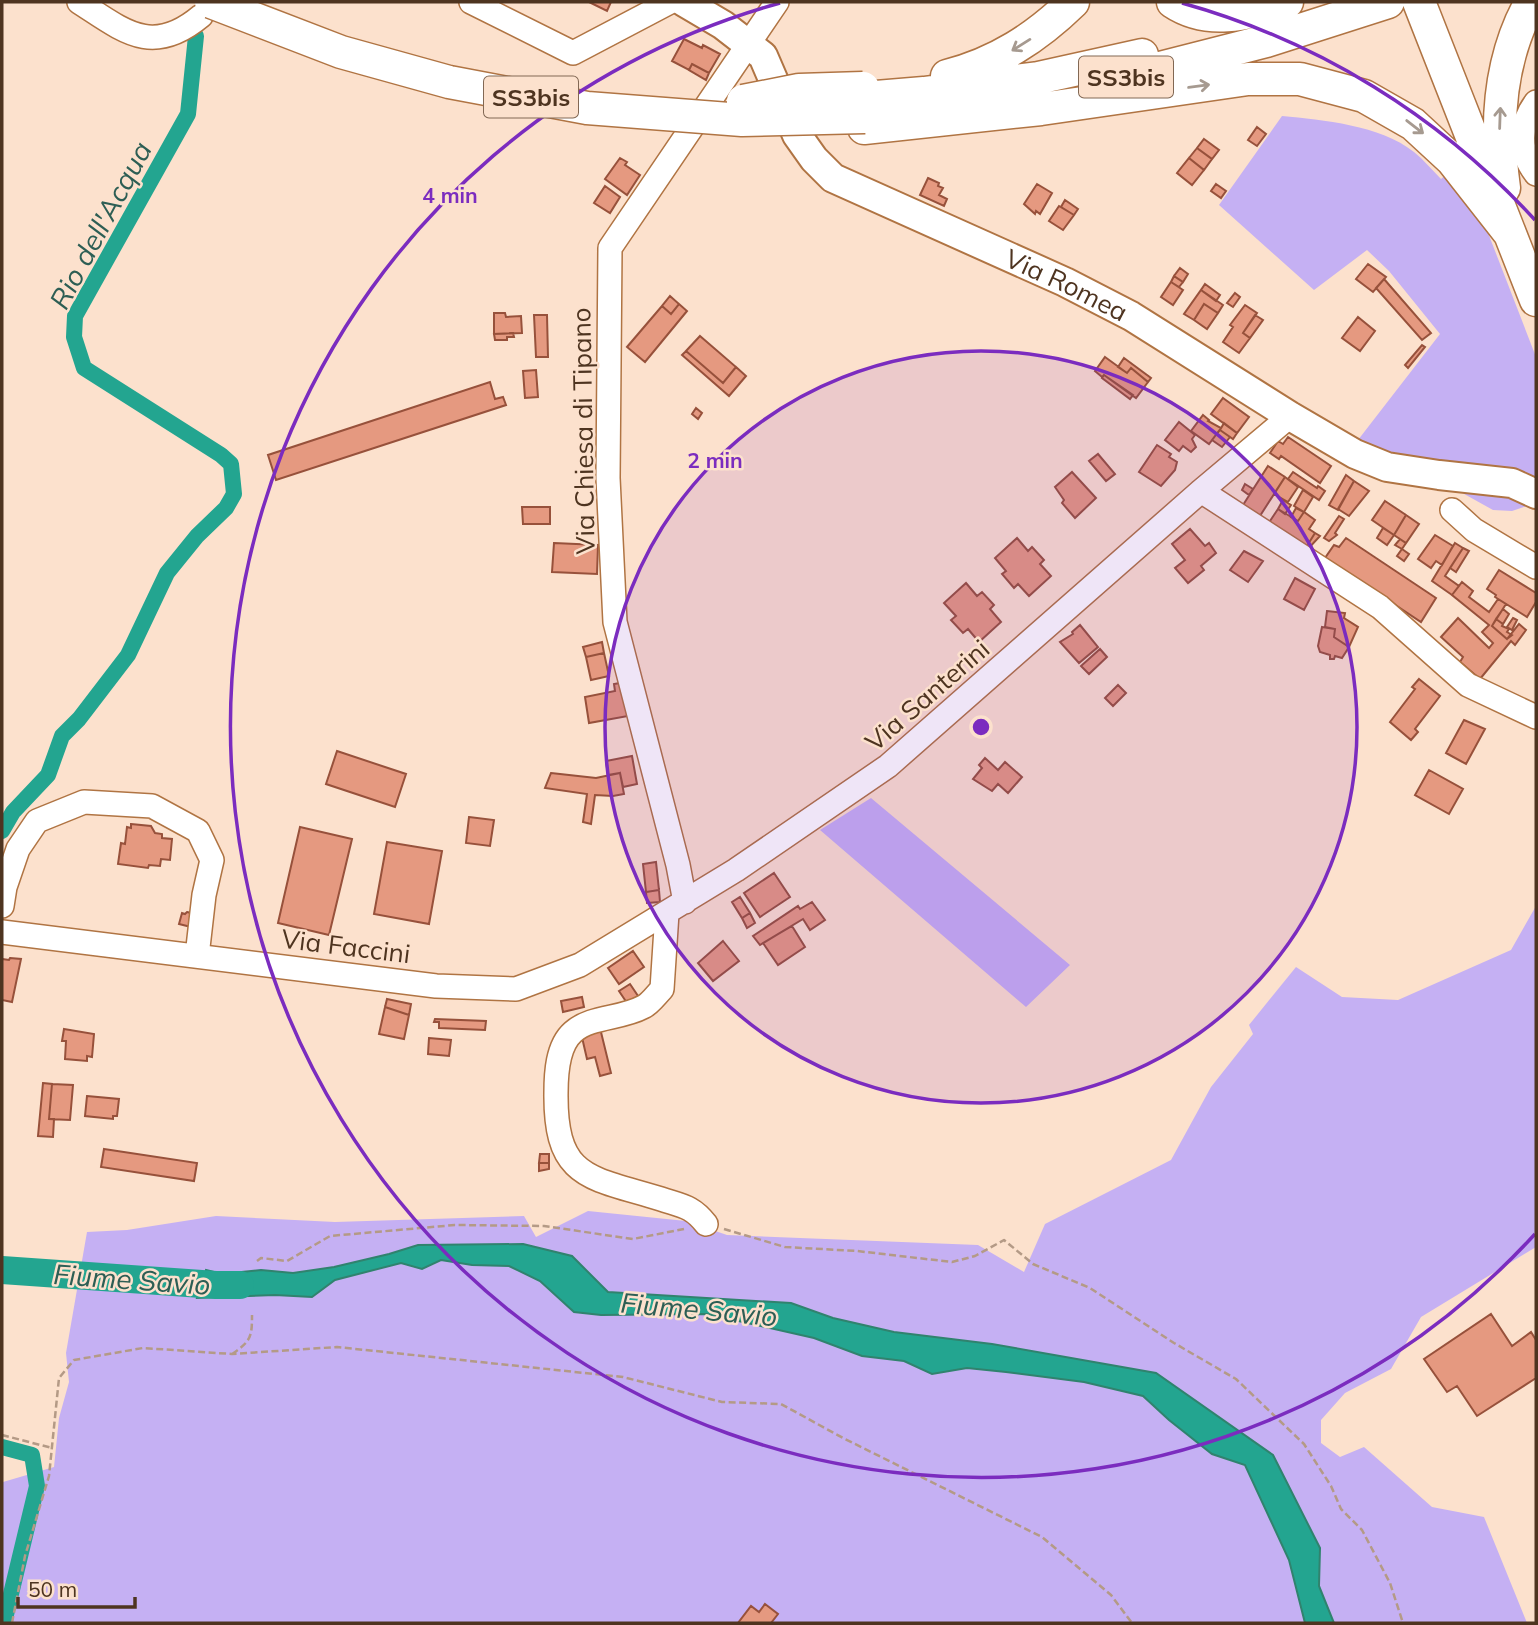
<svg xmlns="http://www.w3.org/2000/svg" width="1538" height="1625" viewBox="0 0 1538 1625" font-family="Mulish,sans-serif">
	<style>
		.green { fill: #c5b0f3 }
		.water { fill: #23a590; stroke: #30836e; stroke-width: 2 }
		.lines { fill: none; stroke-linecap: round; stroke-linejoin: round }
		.canal { stroke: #23a590; stroke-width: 16 }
		.river { stroke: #23a590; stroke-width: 28 }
		.building { fill: #e59980; stroke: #97513b; stroke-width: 2 }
		.minor-casing { stroke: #b07443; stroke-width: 26 }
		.major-casing { stroke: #b07443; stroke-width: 32 }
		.highway-casing { stroke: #b07443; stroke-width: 35 }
		.path { stroke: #b49a86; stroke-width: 2.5; stroke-dasharray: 7 3.5; stroke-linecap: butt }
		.minor { stroke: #fff; stroke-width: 23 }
		.major { stroke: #fff; stroke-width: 28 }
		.highway { stroke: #fff; stroke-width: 32 }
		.highway-bridge-casing { stroke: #b07443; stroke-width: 35; stroke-linecap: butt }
		.highway-bridge { stroke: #fff; stroke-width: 32 }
		.oneway { stroke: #a69a90 }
		.ring { fill: none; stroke: #7b2cbf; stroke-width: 3.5 }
		.labels { text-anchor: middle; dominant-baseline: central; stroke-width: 5; stroke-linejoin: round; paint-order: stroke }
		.shield { fill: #fce1cd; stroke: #826854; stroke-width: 2 }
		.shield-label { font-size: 24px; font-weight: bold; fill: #4e3420 }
		.street-label { font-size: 26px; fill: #4e3420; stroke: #fce1cd }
		.water-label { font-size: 28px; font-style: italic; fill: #2d5e54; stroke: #fce1cd }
		.centre { fill: #7b2cbf; stroke: #fce1cd; stroke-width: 3.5 }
		.ring-label { font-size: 21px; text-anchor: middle; font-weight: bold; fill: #7b2cbf; stroke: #fce1cd; stroke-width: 5; stroke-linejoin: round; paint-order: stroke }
	</style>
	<rect width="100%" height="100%" fill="#fce1cd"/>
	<path class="green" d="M1282 116C1323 120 1380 125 1414 152 1424 160 1432 170 1441 179L1448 173 1485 225 1536 357V503L1512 511 1493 510 1394 455 1358 440 1440 334 1389 271 1367 250 1314 290 1219 205Z
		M871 798 1070 965 1026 1007 820 830Z
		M1536 906V1247L1421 1317 1391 1369 1345 1393 1321 1420V1443L1340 1457 1364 1447 1432 1507 1484 1517 1527 1623H2V1488L3 1482 54 1467 59 1418 69 1382 66 1353 87 1232 127 1230 216 1216 335 1222 524 1216 536 1237 588 1211 686 1221 727 1235 978 1245 1024 1272 1045 1224 1171 1160 1211 1087 1253 1034 1249 1025 1296 967 1342 997 1398 1000 1511 950Z"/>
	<path class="water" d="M523 1244 572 1256 608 1292 791 1303 833 1318 894 1332 992 1344 1156 1373 1273 1455 1320 1548 1319 1586 1334 1623H1305L1289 1560 1245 1465 1212 1454 1169 1420 1143 1396 1084 1382 1006 1372 967 1368 932 1374 904 1361 862 1356 814 1338 707 1314 601 1315 574 1312 540 1281 509 1266 472 1265 441 1260 422 1269 401 1263 335 1280 312 1297 275 1295 197 1298 206 1270 222 1274 261 1270 293 1273 334 1267 389 1254 418 1245Z"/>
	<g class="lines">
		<path class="canal" d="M2 831 13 812 48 775 62 736 79 719 128 655 167 573 197 536 226 508 234 494 231 464 221 455 84 368 74 337 75 316 188 114 196 36
			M2 1447 32 1455 37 1486 4 1623"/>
		<path class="river" d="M2 1270 216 1285H240"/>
	</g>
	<path class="building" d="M589 2H611L607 11Z
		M684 39 702 48 703 45 720 54 709 73 692 64 689 70 672 61Z
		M692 64 709 73 706 80 689 70Z
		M1257 127 1266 134 1257 146 1248 140Z
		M1204 139 1219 150 1212 159 1197 148Z
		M1197 148 1212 159 1204 170 1189 158Z
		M620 158 627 162 625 165 640 175 627 195 605 179Z
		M1189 158 1204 170 1192 185 1177 173Z
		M928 178 939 183 938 186 943 188 939 195 947 199 944 206 920 195Z
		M1037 184 1052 193 1040 214 1036 211 1035 214 1024 204Z
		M1216 184 1226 191 1221 198 1211 191Z
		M605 186 620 197 610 213 594 203Z
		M1065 200 1078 209 1074 215 1061 207Z
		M1059 206 1074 215 1063 230 1049 221Z
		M1368 264 1386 277 1373 292 1356 279Z
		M1180 268 1188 274 1183 282 1174 276Z
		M1174 276 1183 282 1179 287 1171 282Z
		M1384 279 1431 333 1422 340 1376 288Z
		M1171 282 1183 290 1173 305 1161 297Z
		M1205 284 1220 295 1216 301 1201 290Z
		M1201 290 1223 305 1218 313 1204 304 1194 320 1184 314Z
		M1235 293 1240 297 1233 307 1227 303Z
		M670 296 679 304 671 314 662 306Z
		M679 304 687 311 645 362 627 347 662 306 671 314Z
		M1204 304 1218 313 1207 329 1194 320Z
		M1245 305 1257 313 1243 333 1250 338 1239 353 1223 342 1233 327 1230 325Z
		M494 313H505L506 317 521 316 522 333 494 334Z
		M534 315H547L548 357H536Z
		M1255 315 1263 320 1250 338 1243 333Z
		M1358 317 1375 331 1360 351 1342 338Z
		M513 333 514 337H507V340H495L494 334Z
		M700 336 736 367 723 383 686 351Z
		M1422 345 1425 347 1408 368 1405 365Z
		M686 351 723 383 736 367 746 376 729 396 682 355Z
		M1105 357 1127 373 1131 368 1148 382 1136 398 1104 375 1102 377 1095 371Z
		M1124 358 1151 378 1148 382 1131 368 1127 373 1118 367Z
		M536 370 538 397 525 398 523 371Z
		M1104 375 1133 395 1130 399 1102 378Z
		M490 382 495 399 503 397 506 405 276 480 268 455Z
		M1223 398 1249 417 1237 433 1211 414Z
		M696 408 702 413 698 419 692 414Z
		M1203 415 1209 420 1208 421 1221 428 1209 444 1191 431Z
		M1179 422 1195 435 1192 439 1196 447 1191 452 1183 446 1179 451 1165 440Z
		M1224 423 1237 433 1233 439 1220 430Z
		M1220 430 1230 437 1222 447 1212 440Z
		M1288 437 1331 466 1320 483 1281 456 1279 459 1270 453 1278 441 1283 444Z
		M1157 445 1171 454 1169 457 1177 462 1175 470 1161 486 1139 472Z
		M1098 454 1115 474 1106 481 1089 461Z
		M1268 466 1285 477 1258 519 1243 505Z
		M1072 472 1096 498 1075 518 1062 503 1064 500 1055 487Z
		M1293 472 1317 488 1318 486 1325 491 1319 500 1288 479Z
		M1346 475 1354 481 1338 510 1329 505Z
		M1285 477 1298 487 1288 502 1274 494Z
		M1354 481 1369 491 1349 516 1338 509Z
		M1245 484 1253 489 1249 495 1242 490Z
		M1303 490 1313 497 1304 512 1294 506Z
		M1283 500 1291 505 1285 514 1278 509Z
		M1385 501 1406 515 1394 535 1372 520Z
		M522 507H550V524H523Z
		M1296 508 1304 512 1298 521 1291 517Z
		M1278 509 1298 521 1304 512 1315 520 1309 529 1315 533 1305 549 1268 524Z
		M1406 515 1419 524 1406 543 1394 535Z
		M1339 516 1344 519 1335 533 1337 535 1329 541 1324 538Z
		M1383 528 1394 535 1387 545 1377 538Z
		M1190 529 1205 546 1209 543 1216 553 1201 566 1204 570 1188 583 1175 568 1185 560 1172 544Z
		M1315 533 1320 536 1307 550 1305 549Z
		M1435 535 1453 546 1442 565 1436 561 1431 568 1418 559Z
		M1017 538 1028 551 1032 547 1044 560 1040 564 1051 576 1029 596 1018 584 1014 588 1002 574 1006 571 995 558Z
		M1346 538 1436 598 1421 622 1325 558 1334 545 1339 547Z
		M1400 539 1406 543 1402 549 1395 545Z
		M554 543 598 545 597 574 552 572Z
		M1455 543 1463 548 1445 576 1459 586 1452 595 1432 581Z
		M1463 548 1469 551 1456 572 1450 568Z
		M1402 549 1409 554 1404 561 1397 556Z
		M1244 551 1263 561 1248 582 1230 570Z
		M1499 570 1536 593V602L1527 617 1495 597 1496 595 1487 589Z
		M1295 578 1315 589 1304 610 1284 599Z
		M1462 582 1473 591 1469 597 1489 612 1498 599 1506 604 1492 626 1507 639 1519 624 1526 630 1515 645 1511 641 1480 679 1460 662 1463 657 1441 637 1458 618 1489 648 1493 643 1482 632 1489 625 1452 595Z
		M966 583 977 596 982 592 994 605 990 609 1001 622 979 642 968 629 963 633 951 620 956 616 944 603Z
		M1503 609 1509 614 1503 624 1496 619Z
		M1327 611 1345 613 1344 618 1358 627 1349 647 1334 637 1335 629 1325 627Z
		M1513 618 1517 620 1512 630 1507 627Z
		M1496 619 1503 624 1502 626 1509 629 1507 632 1512 635 1507 639 1492 626Z
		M1080 625 1098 647 1079 663 1060 642 1073 634 1072 632Z
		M1322 627 1335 629 1334 637 1349 647 1342 658 1335 656 1334 659H1330V655L1320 652 1318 646Z
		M602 642 604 653 586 657 583 647Z
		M1100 649 1107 657 1089 674 1081 666Z
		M604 653 609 676 591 680 586 657Z
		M1419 679 1440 696 1415 729 1418 732 1411 740 1390 722 1415 689 1412 687Z
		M620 683 628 716 589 723 585 697 615 691 614 684Z
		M1118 685 1126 693 1113 706 1105 698Z
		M1464 720 1485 729 1466 764 1446 753Z
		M337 751 406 774 395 807 326 784Z
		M632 756 637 784 623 787 620 773 608 775 606 761Z
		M985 758 998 770 1005 762 1022 777 1008 793 998 784 992 791 973 779 982 768 979 765Z
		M1429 770 1463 789 1449 814 1415 795Z
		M551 773 596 778 620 773 624 794 613 796 595 795 591 824 583 822 587 794 545 788Z
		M469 817 494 820 490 846 466 843Z
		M131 824 151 826 155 833 162 834V838L172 839 170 860 161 859 160 866 149 865 148 868 118 864 121 843 125 844 127 827 131 828Z
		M300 827 352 839 329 935 278 923Z
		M387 842 442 851 429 924 374 914Z
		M656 862 659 890 646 892 643 864Z
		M774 873 790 897 760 917 744 893Z
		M659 890 660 902 647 903 646 892Z
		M740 897 750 913 742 918 732 902Z
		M812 902 825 920 810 930 803 919 760 945 753 936 798 906 800 909Z
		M187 912 199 915 195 928 179 924 182 913 185 914Z
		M750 913 755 923 747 928 742 918Z
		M792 926 805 947 778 965 763 943Z
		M723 941 739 961 713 981 698 963Z
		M633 951 644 967 619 984 608 968Z
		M10 958 21 959 12 1002 2 1000V959L9 960Z
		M630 984 638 996 627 1003 619 991Z
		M582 997 584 1007 563 1012 561 1001Z
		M387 999 411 1004 409 1015 385 1007Z
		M385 1007 409 1015 404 1039 379 1034Z
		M435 1019 486 1021 485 1030 439 1028V1022H434Z
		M600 1028 611 1073 600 1076 595 1057 587 1059 581 1033Z
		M64 1029 94 1034 92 1057 87 1056V1061L65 1059 66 1041H62Z
		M429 1038 451 1040 449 1056 428 1054Z
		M43 1083 52 1084 49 1119H54L53 1137 38 1136Z
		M52 1084 73 1085 70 1120 49 1119Z
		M87 1096 119 1099 117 1116H113V1119L85 1116Z
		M104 1149 197 1163 194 1181 101 1167Z
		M540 1154H549V1163H539Z
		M539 1163H549V1169L539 1171Z
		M1491 1314 1512 1346 1531 1332 1536 1340V1378L1477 1416 1457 1386 1447 1392 1424 1359Z
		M765 1604 778 1614 771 1623H738L751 1606 759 1612Z"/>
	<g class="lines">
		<g class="minor-casing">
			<path id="minor" d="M79 2C124 31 152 57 201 16
				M471 2 573 53 670 2
				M1536 102C1519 125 1518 151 1536 174
				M1201 491 1380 607 1468 685 1536 717
				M1452 510 1474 530 1536 567
				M685 902 678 865 615 622 608 478 610 248 777 2
				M2 906 5 887 18 849 37 821 84 802 152 806 198 831 212 860 204 895 197 956
				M667 913 662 989C656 995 650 1004 643 1007 621 1019 591 1016 573 1032 557 1046 556 1074 556 1093 555 1180 590 1177 661 1199 682 1206 692 1206 706 1224
				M2 932 436 986 516 989 580 965 736 870 888 766 1201 491 1290 416"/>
		</g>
		<g class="major-casing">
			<g id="major">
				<path id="s1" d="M684 2 723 25 763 56 797 135 814 159 833 178 1065 282 1131 316 1290 416 1355 454 1387 467 1439 475 1512 483 1536 494"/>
			</g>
		</g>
		<g class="highway-casing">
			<path id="highway" d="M1173 2C1209 26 1249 13 1287 2
				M1419 2 1536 300
				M947 76C997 63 1036 38 1073 2
				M1117 79 1266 41 1388 2
				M864 98 924 93 1038 78 1142 55
				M864 128 1041 109 1248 79H1300L1364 96 1413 124 1452 160 1510 234
				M1504 188C1495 124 1499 59 1531 2"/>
		</g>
		<path class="path" d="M724 1229 785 1247 857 1251 952 1262 975 1256 1004 1240 1033 1264 1090 1288 1174 1343 1236 1379 1304 1444 1331 1486 1341 1509 1362 1530 1390 1583 1403 1623
			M257 1261 261 1258 287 1261 330 1236 455 1225 544 1226 633 1239 684 1229
			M232 1354C251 1341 252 1337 252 1315
			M2 1435 52 1448
			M12 1623 25 1556 49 1476 59 1378 74 1360 143 1348 232 1354 337 1347 623 1377 722 1402 781 1404 843 1438 1042 1537 1111 1595 1132 1623"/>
		<use href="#minor" class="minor"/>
		<use href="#major" class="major"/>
		<use href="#highway" class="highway"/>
		<g class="highway-bridge-casing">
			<path id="highway-bridge" d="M211 2 341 52 449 82 587 108 742 120 865 117
				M743 101 799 90 863 88"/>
		</g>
		<use href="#highway-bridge" class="highway-bridge"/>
	</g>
	<defs><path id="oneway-shaft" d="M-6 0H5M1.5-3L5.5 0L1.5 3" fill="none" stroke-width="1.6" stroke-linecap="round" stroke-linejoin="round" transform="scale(1.75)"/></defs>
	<g class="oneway">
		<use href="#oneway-shaft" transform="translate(1021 45) rotate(148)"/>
		<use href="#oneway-shaft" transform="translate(1199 86) rotate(-8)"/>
		<use href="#oneway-shaft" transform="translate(1500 118) rotate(-88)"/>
		<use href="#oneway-shaft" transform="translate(1415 127) rotate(38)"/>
	</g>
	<circle cx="981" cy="727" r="376" fill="#7b2cbf" fill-opacity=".12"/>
	<g class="ring">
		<circle cx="981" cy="727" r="376"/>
		<path d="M1535 1234A751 751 0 1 1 780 3M1182 3A751 751 0 0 1 1535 220"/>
	</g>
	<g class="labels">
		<g class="shield">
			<rect x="1079" y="56.5" width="94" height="41" rx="5"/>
			<rect x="484" y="76.5" width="94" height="41" rx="5"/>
		</g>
		<g class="shield-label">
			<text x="1126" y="77">SS3bis</text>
			<text x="531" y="97">SS3bis</text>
		</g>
		<g class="street-label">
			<text stroke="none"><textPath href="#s1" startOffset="495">Via Romea</textPath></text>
			<text transform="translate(583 431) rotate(-91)">Via Chiesa di Tipano</text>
			<text transform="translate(927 695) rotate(-41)">Via Santerini</text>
			<text transform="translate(346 946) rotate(7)">Via Faccini</text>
		</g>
		<g class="water-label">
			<text transform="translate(100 225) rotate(-62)">Rio dell'Acqua</text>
			<text transform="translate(132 1279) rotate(4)">Fiume Savio</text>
			<text transform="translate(699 1309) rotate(5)">Fiume Savio</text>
		</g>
	</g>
	<circle cx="981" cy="727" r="10" class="centre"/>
	<g class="ring-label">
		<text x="450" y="203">4 min</text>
		<text x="715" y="468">2 min</text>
	</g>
	<rect width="1538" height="1625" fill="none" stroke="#4e3420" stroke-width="7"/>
	<path d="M18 1597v10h117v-10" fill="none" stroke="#4e3420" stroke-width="3.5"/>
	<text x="28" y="1597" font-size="21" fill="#4e3420" stroke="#fce1cd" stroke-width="5" paint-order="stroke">50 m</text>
</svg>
